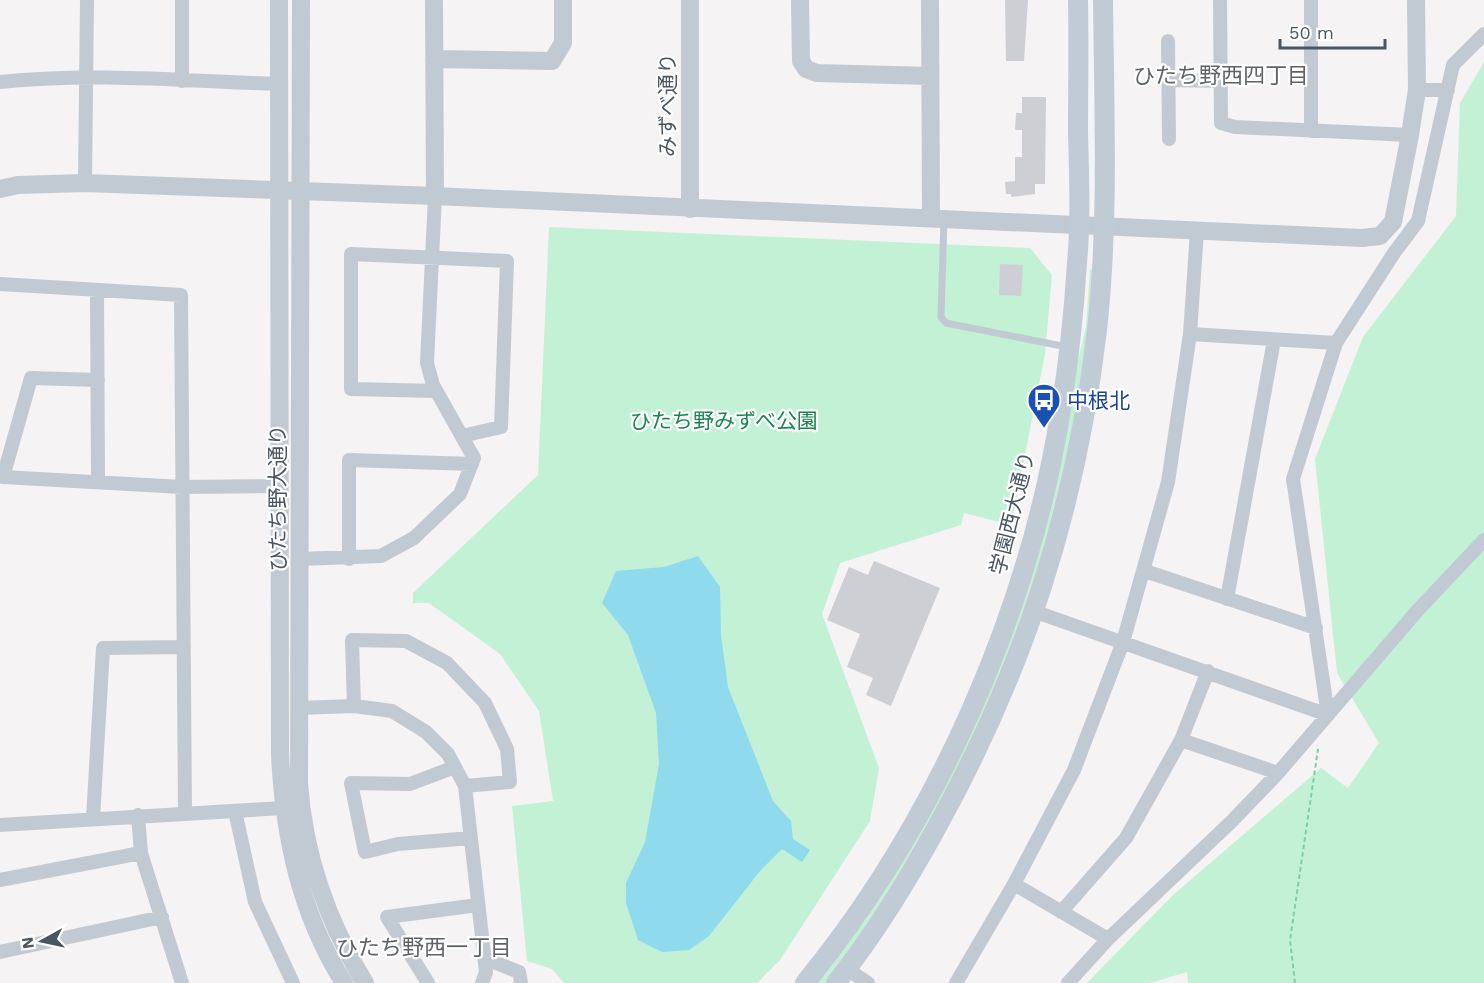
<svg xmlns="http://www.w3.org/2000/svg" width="1484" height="983" viewBox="0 0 1484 983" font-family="'Work Sans','Noto Sans JP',sans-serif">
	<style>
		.green { fill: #c3f1d5 }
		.water { fill: #90daee }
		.building { fill: #cdcfd5 }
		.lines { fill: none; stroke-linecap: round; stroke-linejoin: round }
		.path { stroke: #7ad0a6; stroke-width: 2; stroke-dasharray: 4.5 3; stroke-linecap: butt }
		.service { stroke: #c1cad2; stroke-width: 7 }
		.minor { stroke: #c1cad2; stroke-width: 14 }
		.tertiary { stroke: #c1cad2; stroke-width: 18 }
		.secondary { stroke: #c1cbd6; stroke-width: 20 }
		.labels { text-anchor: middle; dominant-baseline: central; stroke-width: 4.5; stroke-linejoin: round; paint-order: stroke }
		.street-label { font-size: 21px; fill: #4a5661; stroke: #fff }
		.transit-label { font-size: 21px; fill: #164399; stroke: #fff; text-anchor: start }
		.park-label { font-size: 21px; fill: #17864f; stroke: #fff }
		.neighbourhood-label { font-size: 22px; fill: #5f6368; stroke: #fff }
	</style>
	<rect width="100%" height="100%" fill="#f5f3f3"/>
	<path class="green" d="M1484 62V983H1188L1187 972 1150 983H1087L1173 895 1321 768 1348 788 1379 743 1337 673 1315 459 1363 337 1456 216 1460 103Z
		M549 227 1030 248 1052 275 1045 354 1011 525 964 513 961 525 840 563 822 614 879 768 870 821 780 960 757 983H564L552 969 527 961 512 806 553 801 539 711 500 654 429 603H413V593L538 475Z
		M1093 268 1083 385 1070 464 1028 611 944 806 845 959 826 983H813L968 733 1072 384 1086 327 1090 270Z"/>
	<path class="water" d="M698 556 720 587 721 635 728 687 773 801 791 821 793 839 810 850 802 862 782 849 760 871 709 936 689 950 662 952 638 940 626 903V883L645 842 659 764 656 713 628 635 602 603 616 571 664 567Z"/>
	<path class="building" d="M1005 0H1028L1024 61H1006Z
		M1022 97H1046L1045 184H1035V194L1011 197V194H1006L1005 182 1015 181V157H1022V130H1015L1016 113H1022Z
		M1000 264 1023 265 1021 296 999 295Z
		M874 561 940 588 891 706 866 695 873 678 847 667 860 634 827 620 849 567 868 575Z"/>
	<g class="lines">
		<path class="path" d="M1295 983 1290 940 1318 749"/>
		<path class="service" d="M944 219 941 317 946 323 1067 347"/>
		<path class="minor" d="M1220 0 1221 123 1235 127 1410 135
			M1311 0V131
			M1168 41 1169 139
			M1168 80 1221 81
			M182 81V0
			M0 82C92 72 186 81 278 84
			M1417 90H1448
			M85 183 87 0
			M0 284 181 295 185 813
			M97 290 98 482
			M1190 334 1336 343
			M98 380 31 378 3 477 182 487 281 486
			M436 391 351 389V254L507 261 501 427 462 436
			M299 559 381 556 414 538 460 494 474 458 433 385 427 363 435 196
			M349 559V460L472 464
			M1145 571 1316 628
			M1227 599 1274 340
			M1036 612 1328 715
			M354 706 352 640 406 641 447 663 485 703 507 749 510 782 465 786
			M298 708 354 706 392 711 426 732 448 754 465 786 486 972 482 983
			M1328 715 1293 479 1336 343 1394 253 1418 221 1453 65 1484 34
			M1181 740 1278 773
			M455 767 410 784 351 783 365 852 398 844 471 838
			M235 811 255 902 293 983
			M138 815 141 853 182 983
			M93 818 103 648 184 647
			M0 825 283 808
			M0 880 141 853
			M1014 884 1108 939
			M1061 912 1126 838 1181 740 1208 671
			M0 952 162 917
			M484 958 519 972 521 983
			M847 969 868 983
			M428 983 387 917 478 905
			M956 983 1014 884 1074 770 1123 642 1168 482 1190 334 1197 231
			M1068 983 1108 939 1232 821 1278 773 1417 611 1484 540"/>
		<path class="tertiary" d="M279 0 280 755C284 836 300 913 344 983
			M301 0 299 783C304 855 327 921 365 983
			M434 0 435 196
			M800 0 801 61 806 69 817 73 930 76
			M930 0 931 218
			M434 59 552 61 563 43V0
			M0 189 18 185 85 183 435 196 1362 238 1380 236 1393 222 1410 135 1417 90 1416 0
			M690 209V0"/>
		<path class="secondary" d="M805 983C936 823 1029 613 1061 409 1069 360 1074 311 1077 263 1081 219 1079 175 1078 131 1078 88 1079 44 1078 0
			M836 983C875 934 908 880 938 825 1025 667 1076 509 1097 330 1109 221 1104 109 1103 0"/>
	</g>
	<defs>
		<g id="bus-pin" transform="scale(1.725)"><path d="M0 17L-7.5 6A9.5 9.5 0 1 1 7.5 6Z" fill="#1a4fb4" stroke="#fff"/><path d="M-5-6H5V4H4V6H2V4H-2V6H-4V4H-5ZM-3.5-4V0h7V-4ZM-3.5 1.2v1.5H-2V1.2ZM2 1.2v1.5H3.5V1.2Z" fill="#fff"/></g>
	</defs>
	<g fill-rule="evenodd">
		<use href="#bus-pin" x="1044" y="400"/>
	</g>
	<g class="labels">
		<g class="street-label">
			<text transform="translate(667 105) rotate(-90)">みずべ通り</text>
			<text transform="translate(277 498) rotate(-90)">ひたち野大通り</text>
			<text transform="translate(1012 513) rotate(-76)">学園西大通り</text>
		</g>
		<g class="transit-label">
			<text x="1067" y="400">中根北</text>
		</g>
		<g class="park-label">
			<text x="724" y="420">ひたち野みずべ公園</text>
		</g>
		<g class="neighbourhood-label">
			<text x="1221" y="75">ひたち野西四丁目</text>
			<text x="424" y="947">ひたち野西一丁目</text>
		</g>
	</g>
	<g transform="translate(42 941) rotate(262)" stroke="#ffffff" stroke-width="4.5" paint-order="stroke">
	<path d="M0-4.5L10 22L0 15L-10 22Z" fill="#4a5661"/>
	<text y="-9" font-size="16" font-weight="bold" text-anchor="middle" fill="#4a5661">N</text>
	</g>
	<path d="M1280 39v9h105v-9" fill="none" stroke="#4a5661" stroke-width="3"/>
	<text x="1289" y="39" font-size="18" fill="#4a5661" stroke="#ffffff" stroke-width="4.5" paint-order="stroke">50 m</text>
</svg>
